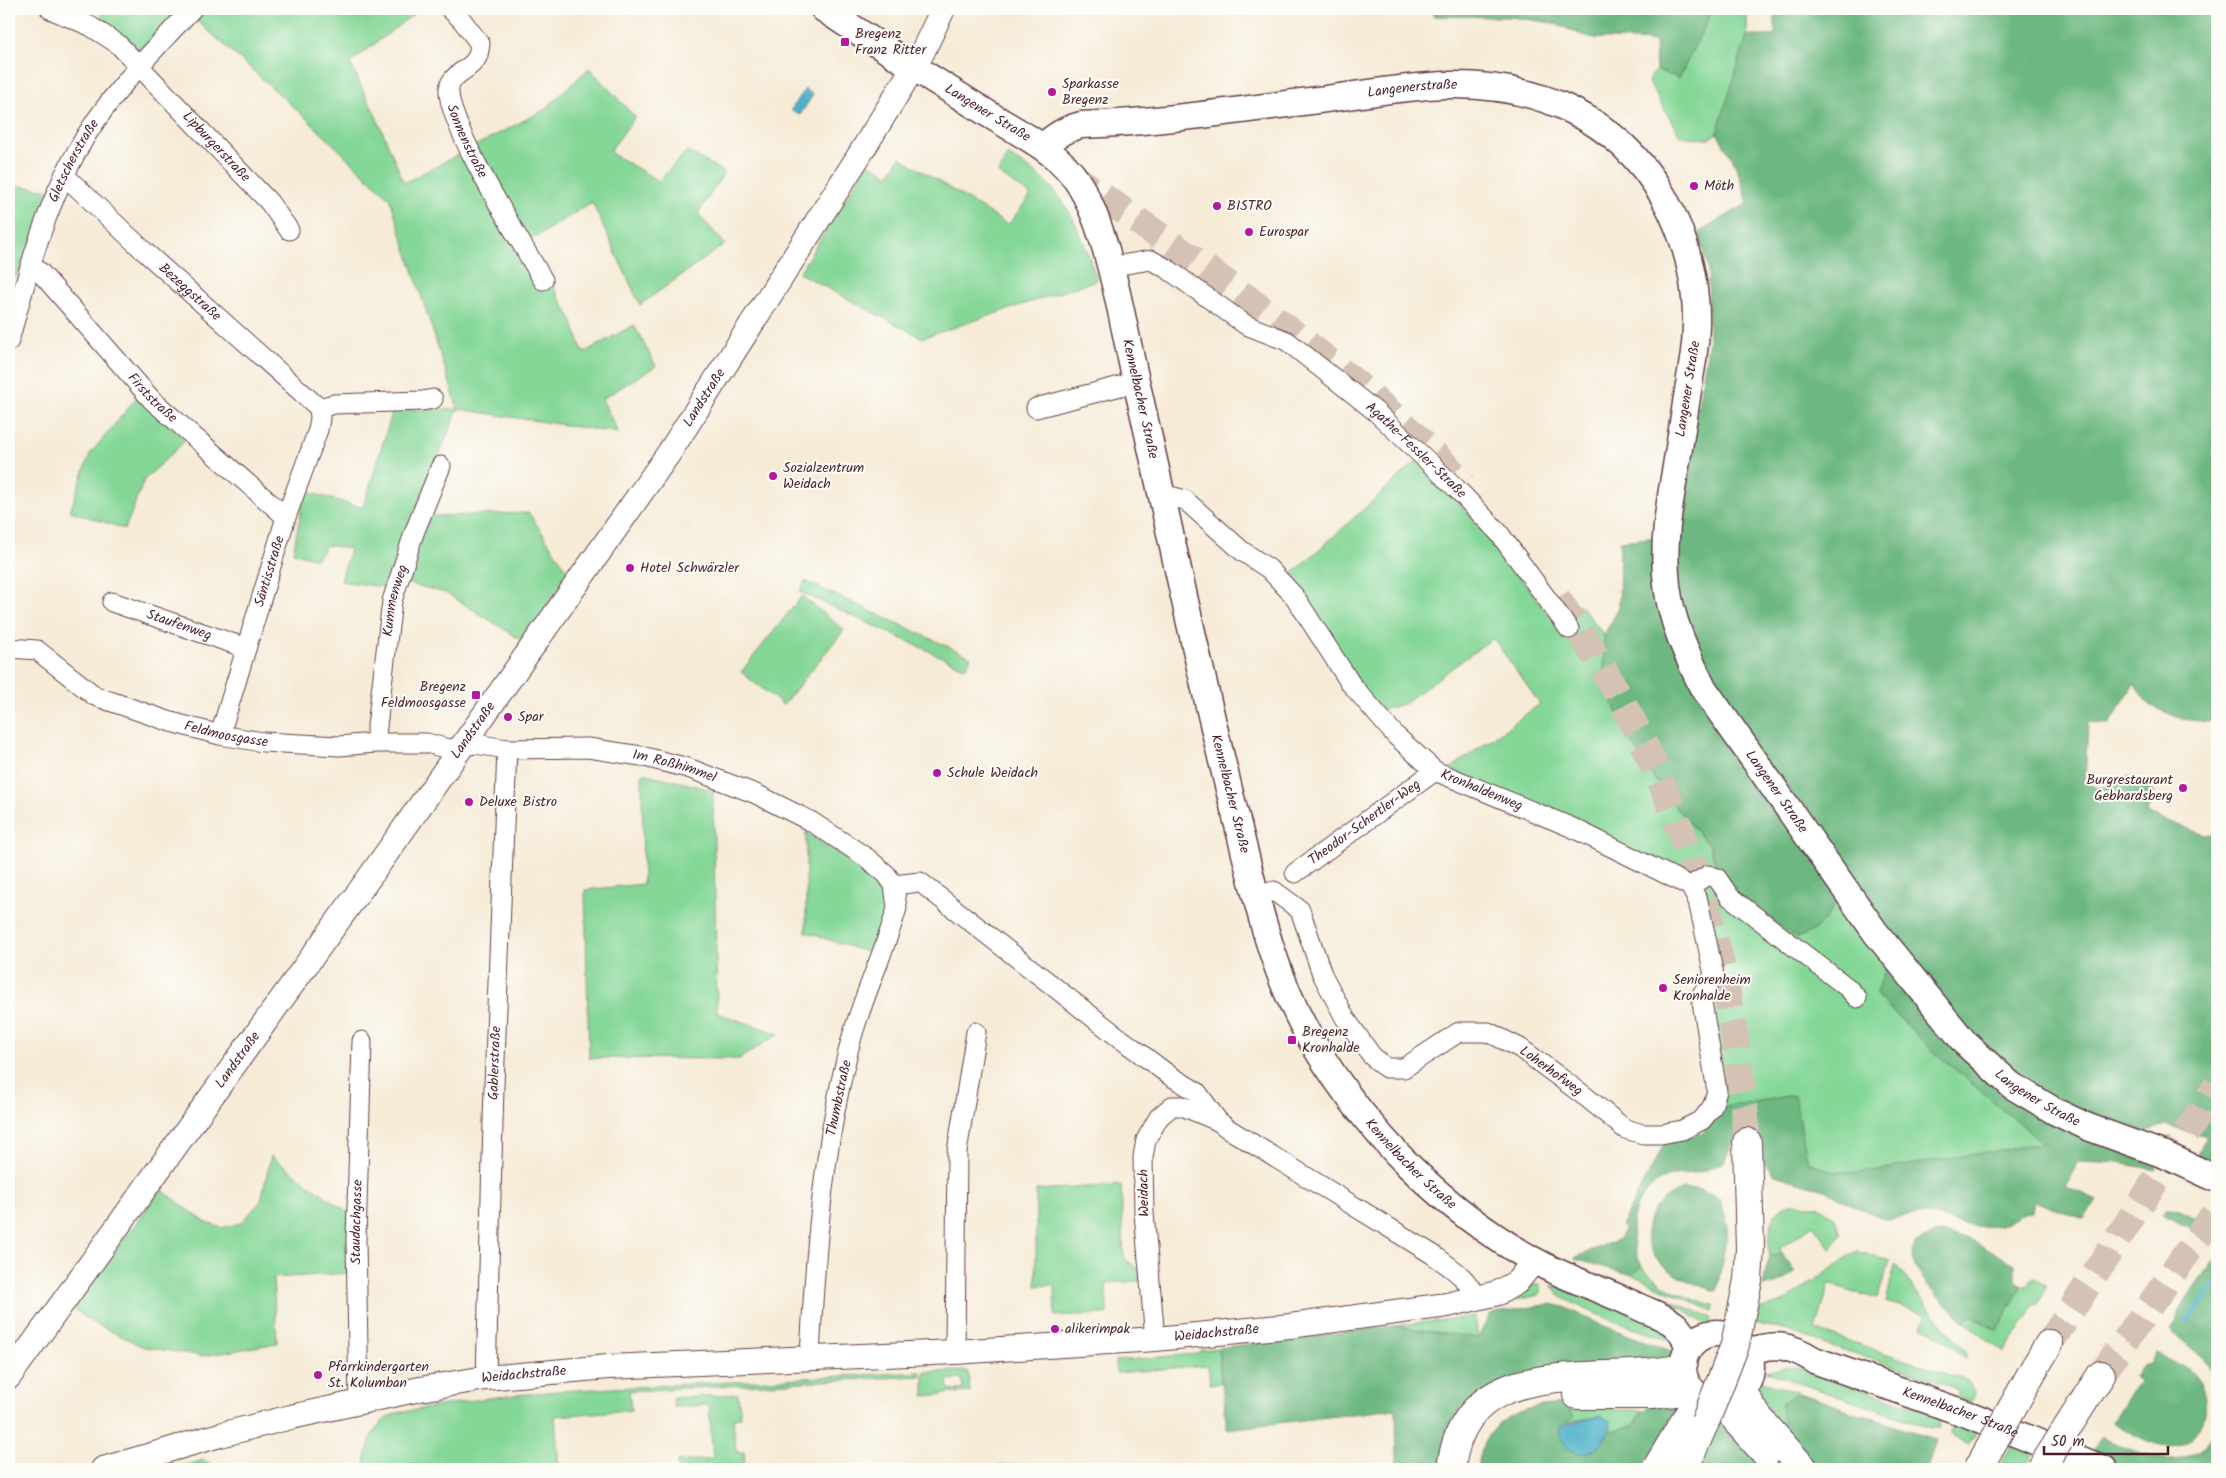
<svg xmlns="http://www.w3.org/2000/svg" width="2226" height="1478" viewBox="0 0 2226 1478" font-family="Kalam,sans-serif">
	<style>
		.green { fill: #85d798; stroke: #687b62 }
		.forest { fill: #6cb880; stroke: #5b6c56 }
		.water { fill: #4bb0ca; stroke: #4a687a }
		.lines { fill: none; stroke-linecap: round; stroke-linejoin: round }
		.stream { stroke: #4bb0ca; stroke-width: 5 }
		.motorway-tunnel { stroke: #d4c2b5; stroke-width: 28; stroke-dasharray: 28 14; stroke-linecap: butt }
		.minor-casing { stroke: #643e45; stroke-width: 21 }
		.tertiary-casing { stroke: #643e45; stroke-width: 26 }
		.secondary-casing { stroke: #643e45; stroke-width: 29 }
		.motorway-casing { stroke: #643e45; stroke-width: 30 }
		.minor { stroke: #fff; stroke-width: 19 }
		.tertiary { stroke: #fff; stroke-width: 24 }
		.secondary { stroke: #fff; stroke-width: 26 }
		.motorway { stroke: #fff; stroke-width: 28 }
		.secondary-bridge-casing { stroke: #643e45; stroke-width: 29; stroke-linecap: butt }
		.motorway-bridge-casing { stroke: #643e45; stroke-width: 30; stroke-linecap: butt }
		.secondary-bridge { stroke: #fff; stroke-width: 26 }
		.motorway-bridge { stroke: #fff; stroke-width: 28 }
		.poi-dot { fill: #b5179e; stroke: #fdfcf7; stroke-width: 2 }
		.labels { text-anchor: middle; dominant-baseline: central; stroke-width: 4; stroke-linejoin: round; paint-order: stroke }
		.poi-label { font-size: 14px; fill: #4a1f2b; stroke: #fdfcf7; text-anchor: start }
		.street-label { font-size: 14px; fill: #4a1f2b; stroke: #fdfcf7 }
	</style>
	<rect width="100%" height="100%" fill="#fdfcf7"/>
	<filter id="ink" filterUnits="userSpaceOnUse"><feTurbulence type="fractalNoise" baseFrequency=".02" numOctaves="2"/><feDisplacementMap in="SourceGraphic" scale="10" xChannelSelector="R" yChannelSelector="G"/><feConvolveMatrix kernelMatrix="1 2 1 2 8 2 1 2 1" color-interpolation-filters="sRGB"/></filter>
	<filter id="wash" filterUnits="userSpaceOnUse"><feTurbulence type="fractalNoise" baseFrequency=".0096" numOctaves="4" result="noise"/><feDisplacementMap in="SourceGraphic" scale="20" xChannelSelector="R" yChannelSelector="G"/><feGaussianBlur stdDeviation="1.12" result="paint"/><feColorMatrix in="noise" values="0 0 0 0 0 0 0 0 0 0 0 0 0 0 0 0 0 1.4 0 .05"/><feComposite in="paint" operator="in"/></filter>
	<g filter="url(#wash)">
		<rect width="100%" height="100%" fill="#f6ebd7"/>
		<path class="green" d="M91 9H183C173 19 147 54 133 48 121 43 109 31 98 23L103 13Z
			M184 9H420L350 63 376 116 404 183 544 110 589 68 635 117 609 152 659 181 687 151 724 172 698 214 725 244 640 305 592 202 528 242 572 320 583 353 634 325 656 366 602 399 618 433 458 409 413 517 529 513 569 573 523 641 446 593 391 579 390 588 341 581 350 549 327 545 316 559 293 552 305 491 363 508 393 410 458 409 390 199 308 120Z
			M1713 9H1747V36L1717 133 1708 139 1680 136 1648 81 1656 70 1679 78Z
			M1008 155C1021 164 1037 173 1048 184 1074 210 1086 247 1097 280L922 338 799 273 868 163 889 175 900 157 1008 225 1031 195 998 174Z
			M9 185 52 190 17 277H9Z
			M139 395 185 441 144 480 125 529 70 511 90 454Z
			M1417 461 1481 527 1554 621 1579 604 1604 635V684L1626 733 1664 794 1710 847 1717 868 1843 891 1890 958 1876 995 1933 1051 2044 1143 1859 1173 1834 1172 1808 1162 1793 1095 1719 1108 1724 1083 1712 1001 1721 977 1694 873 1672 870 1450 769 1540 704 1493 638 1403 704 1379 711 1308 610 1291 575Z
			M805 581 971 657 966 668 800 592Z
			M802 596 844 630 783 705 741 672Z
			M642 773 713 790 717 1013 779 1034 739 1059 589 1058 585 890 643 884Z
			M806 832 872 876C897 901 880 925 869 953L806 932Z
			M271 1156 351 1215 349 1273 273 1278 277 1343 204 1356 144 1347 88 1320 73 1308 161 1189 205 1222 222 1228 241 1223 261 1201Z
			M1121 1185 1124 1258 1141 1271V1281L1106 1283 1107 1314 1055 1316 1054 1285 1036 1286V1190Z
			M1795 1203 1817 1206 1834 1216 1841 1234 1831 1249 1813 1225 1779 1249 1781 1253 1776 1255 1769 1254C1770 1232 1768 1207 1795 1203Z
			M1856 1251 1890 1261 1877 1299 1829 1284 1816 1330 1962 1379 1969 1383 1974 1392 1971 1403 1959 1398 1957 1391 1949 1385 1784 1330 1754 1323 1757 1311 1787 1300Z
			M1895 1264 1939 1321 1966 1350 1967 1357 1932 1331 1922 1327 1926 1314 1886 1302Z
			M1642 1266C1659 1287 1689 1300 1714 1305L1713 1311 1633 1275Z
			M1591 1273C1633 1285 1671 1300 1711 1318L1709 1327 1680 1307Z
			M2033 1277 2046 1287 2039 1305 2035 1304 2004 1353 1965 1322 1971 1316 1997 1330 2022 1285 2027 1286Z
			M1540 1284 1542 1288 1539 1295 1508 1302 1529 1286Z
			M1551 1285 1649 1318 1679 1342C1656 1337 1558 1305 1551 1285Z
			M1475 1316 1478 1338 1393 1326Z
			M1218 1348 1221 1383 1210 1384 1208 1365 1116 1373 1115 1361 1195 1354 1202 1350Z
			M1784 1367 1807 1369 1938 1415 1939 1428H1931L1767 1372Z
			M968 1371 970 1392 956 1393V1390L964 1389 962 1379 948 1380 949 1390H954V1393L924 1396V1372Z
			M921 1372V1376L629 1391 631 1410 555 1416 559 1469H365C366 1446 373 1421 397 1413L488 1398 557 1391Z
			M1760 1380 1811 1397 1795 1395 1785 1433 1759 1394Z
			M738 1394 741 1417 733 1418 736 1452H744L745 1469H677V1462L713 1459 709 1405 674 1407 673 1398Z
			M1569 1403 1611 1406 1615 1410H1642L1635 1425 1609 1432 1611 1428 1601 1416 1567 1422 1573 1417Z
			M1957 1423 1979 1427 1969 1445 1950 1434 1951 1426Z
			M2014 1440 2037 1449 2025 1469H1998Z
			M204 1460 218 1469H174Z
			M1025 1464V1469H960Z"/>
		<path class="forest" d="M1433 9H1713L1679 78 1656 70 1655 41 1589 38 1554 23 1511 17 1433 16Z
			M1775 9H2217V710L2209 722 2182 719 2149 705 2134 684 2109 724 2088 722 2085 782 2099 789 2128 776 2153 791 2147 813 2204 835 2217 833V1169L2196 1159 2206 1136 2166 1125 2147 1131 2157 1170 2119 1163 2079 1161 2065 1186 2097 1200 2084 1219 2034 1201 2032 1213 2021 1214 2001 1225 1982 1228 1926 1214 1886 1219 1854 1206 1828 1191 1775 1175 1760 1159 1737 1141 1731 1145 1724 1162C1716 1166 1707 1170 1699 1172 1690 1174 1680 1173 1671 1176 1631 1190 1623 1232 1642 1266L1633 1275 1575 1259 1576 1257 1619 1239 1625 1228 1621 1226 1664 1144 1703 1133 1719 1108 1794 1095 1808 1162 1834 1172 1859 1173 2043 1143 1933 1051 1876 994 1890 958 1843 892C1828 914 1823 930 1796 938L1740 895 1717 868 1710 846 1664 794 1626 733 1604 684V635L1619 608 1620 541 1676 535 1709 341 1708 266 1698 233 1748 203 1736 165 1717 133 1747 36H1775Z
			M1682 1189H1698L1720 1199 1728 1227 1717 1291C1699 1286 1677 1278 1662 1264 1633 1235 1648 1203 1682 1189Z
			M2167 1209 2180 1210 2215 1228 2217 1242 2192 1227 2181 1225 2163 1215Z
			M1944 1233 1970 1240 2015 1264V1281L2022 1285 1997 1330 1971 1316 1965 1322C1949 1307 1920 1282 1913 1261 1911 1255 1913 1248 1916 1242L1933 1234Z
			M1781 1253 1795 1272 1776 1284 1763 1287 1769 1254 1776 1255Z
			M2217 1257V1379L2203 1358 2170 1330 2177 1321V1312Z
			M1551 1304 1564 1307 1599 1324 1677 1353 1671 1358 1522 1375 1442 1469H1397L1396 1409 1227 1429 1218 1348 1393 1326 1478 1338 1490 1314Z
			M2156 1353C2169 1360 2185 1364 2195 1376 2218 1405 2201 1452 2161 1445 2144 1442 2127 1430 2112 1422L2139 1380 2134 1376 2141 1366 2149 1364Z
			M1795 1395 1811 1397 1936 1440 1927 1469H1817C1796 1446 1779 1436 1782 1402Z
			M1569 1403 1573 1417C1565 1424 1557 1426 1561 1438L1597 1449 1609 1432 1635 1425C1647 1399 1654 1403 1680 1404L1656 1448 1640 1469H1478C1480 1418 1526 1405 1569 1403Z
			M1720 1419 1732 1427 1770 1469H1694Z
			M2217 1430V1469H2120L2092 1453 2102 1436C2142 1457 2188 1478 2217 1430Z"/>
		<path class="water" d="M805 89 813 95 800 115 791 110Z
			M1601 1416 1610 1421 1611 1428C1608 1433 1600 1447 1595 1450 1578 1461 1555 1444 1561 1425Z"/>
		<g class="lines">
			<path class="stream" d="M2186 1323 2217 1284"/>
		</g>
	</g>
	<g filter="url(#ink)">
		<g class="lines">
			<path class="motorway-tunnel" d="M1068 173C1207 268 1347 363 1464 484
				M1557 599C1674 762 1732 943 1747 1142
				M2049 1344 2217 1086
				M2101 1375 2217 1210"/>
			<g class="minor-casing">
				<g id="minor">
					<path id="s1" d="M50 9 90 26 118 44 269 202 289 230"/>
					<path id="s2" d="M450 9 461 19 480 44C479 48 479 55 476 59 470 70 450 74 449 89 446 123 523 245 543 280"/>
					<path id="s3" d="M64 175 144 251 319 408"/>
					<path id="s4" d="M30 267 40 272 152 400 286 517"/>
					<path id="s5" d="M1109 267 1151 260 1169 270 1246 325 1287 341 1375 411 1456 488 1499 533 1569 629"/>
					<path id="s6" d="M9 341C27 276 44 210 77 151 106 98 151 53 192 9"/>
					<path d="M319 408 334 404 422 401 433 399"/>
					<path d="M1036 408 1136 382"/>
					<path id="s7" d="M1162 494 1185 500 1242 551 1269 569 1295 597 1351 684 1396 736 1435 771 1573 828 1690 886 1698 901 1714 975 1701 996 1717 1091 1712 1107 1702 1120 1682 1130 1661 1134H1643L1625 1129 1586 1097 1520 1048 1488 1032H1459L1404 1068H1386L1372 1056 1345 1018 1322 974 1300 910 1274 891 1256 896"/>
					<path id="s8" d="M112 602 246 648"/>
					<path id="s9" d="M9 648 37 650 95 696 171 722 220 735 263 742 339 746 375 743H427L448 749 475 744 507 749 588 748 641 756 688 768 756 794 812 822 867 858 886 874 894 885 897 908C884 954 862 998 850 1044 823 1147 815 1252 810 1357"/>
					<path id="s10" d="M220 735 286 517 318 430 320 418 319 408"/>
					<path id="s11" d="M375 743 392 601 414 533 441 466"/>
					<path id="s12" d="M1295 873 1435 771"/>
					<path d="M894 885 920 882 1113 1033 1169 1075 1197 1092 1218 1121 1227 1128 1432 1254C1451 1268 1468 1277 1476 1299"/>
					<path d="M1690 886 1708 875 1717 878 1730 897 1848 988 1857 998"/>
					<path d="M1155 1339 1144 1213 1143 1157 1146 1140 1159 1117 1172 1106H1182L1218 1121"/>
					<path d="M955 1352 957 1152 976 1032"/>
					<path id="s13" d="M486 1378 494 1086 507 749"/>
					<path id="s14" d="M359 1402 356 1240 362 1041"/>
				</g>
			</g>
			<g class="tertiary-casing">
				<g id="tertiary">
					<path id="s15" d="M9 1377 374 871 669 453 857 159 921 55 943 9"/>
					<path id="s16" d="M103 1469 220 1435 291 1417 420 1389 486 1378 608 1367 955 1352 1155 1339 1290 1326 1447 1305 1498 1293 1517 1282 1534 1261"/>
				</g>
			</g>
			<g class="secondary-casing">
				<g id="secondary">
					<path id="s17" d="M824 9C876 44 929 77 982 110 1013 130 1048 145 1072 174 1108 219 1123 328 1137 385 1170 529 1199 674 1236 817 1255 893 1272 975 1313 1043 1367 1133 1443 1210 1535 1261 1568 1279 1603 1290 1637 1306 1649 1312 1664 1316 1675 1325 1681 1331 1685 1338 1689 1346"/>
					<path id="s18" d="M1043 147C1054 136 1065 129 1081 125 1160 122 1239 110 1318 100 1359 95 1406 86 1447 85 1536 83 1617 117 1663 196 1691 245 1702 304 1693 360 1687 395 1682 431 1676 466 1669 506 1662 545 1667 585 1671 621 1687 654 1702 686L1876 933 1965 1043 2011 1085 2056 1112 2088 1127 2165 1155"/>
					<circle cx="1717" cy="1367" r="34"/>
					<path id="s19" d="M1748 1352C1775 1342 1790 1345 1814 1360L1975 1417 2104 1469"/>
				</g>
			</g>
			<g class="motorway-casing">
				<path id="motorway" d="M1747 1142 1750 1248 1748 1280
					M2035 1367 2049 1344
					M1742 1391 1758 1417 1804 1469
					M1577 1395H1654L1691 1390
					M2086 1398 2101 1375
					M1724 1401 1739 1424 1766 1454
					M1451 1469C1464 1348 1600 1387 1682 1368
					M1656 1469 1689 1414
					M1684 1469 1705 1422"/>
			</g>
			<use href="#minor" class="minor"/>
			<use href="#tertiary" class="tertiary"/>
			<use href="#secondary" class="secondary"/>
			<use href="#motorway" class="motorway"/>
			<g class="secondary-bridge-casing">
				<path id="secondary-bridge" d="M2165 1155 2217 1179"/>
			</g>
			<g class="motorway-bridge-casing">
				<path id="motorway-bridge" d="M1705 1422 1735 1345 1748 1280
					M1978 1469 2035 1367
					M2041 1469 2086 1398"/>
			</g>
			<use href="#secondary-bridge" class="secondary-bridge"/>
			<use href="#motorway-bridge" class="motorway-bridge"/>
		</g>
	</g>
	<g class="poi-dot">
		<rect x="840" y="37" width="10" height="10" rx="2.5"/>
		<circle cx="1052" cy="92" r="5"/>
		<circle cx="1694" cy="186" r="5"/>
		<circle cx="1217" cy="206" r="5"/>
		<circle cx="1249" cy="232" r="5"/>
		<circle cx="773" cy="476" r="5"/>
		<circle cx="630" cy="568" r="5"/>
		<rect x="471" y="690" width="10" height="10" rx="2.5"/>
		<circle cx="508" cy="717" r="5"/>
		<circle cx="937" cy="773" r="5"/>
		<circle cx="2183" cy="788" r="5"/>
		<circle cx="469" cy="802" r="5"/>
		<circle cx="1663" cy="988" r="5"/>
		<rect x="1287" y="1035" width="10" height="10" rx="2.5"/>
		<circle cx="1055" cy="1329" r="5"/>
		<circle cx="318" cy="1375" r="5"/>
	</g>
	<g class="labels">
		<g class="poi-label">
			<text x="855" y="34">Bregenz<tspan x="855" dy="16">Franz Ritter</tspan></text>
			<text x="1062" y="84">Sparkasse<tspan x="1062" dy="16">Bregenz</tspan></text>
			<text x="1704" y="186">Möth</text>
			<text x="1227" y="206">BISTRO</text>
			<text x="1259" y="232">Eurospar</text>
			<text x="783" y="468">Sozialzentrum<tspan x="783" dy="16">Weidach</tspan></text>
			<text x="640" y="568">Hotel Schwärzler</text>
			<text x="466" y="687" text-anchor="end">Bregenz<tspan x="466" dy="16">Feldmoosgasse</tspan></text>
			<text x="518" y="717">Spar</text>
			<text x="947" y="773">Schule Weidach</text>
			<text x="2173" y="780" text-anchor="end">Burgrestaurant<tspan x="2173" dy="16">Gebhardsberg</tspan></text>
			<text x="479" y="802">Deluxe Bistro</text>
			<text x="1673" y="980">Seniorenheim<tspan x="1673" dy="16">Kronhalde</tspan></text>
			<text x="1302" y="1032">Bregenz<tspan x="1302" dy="16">Kronhalde</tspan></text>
			<text x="1065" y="1329">alikerimpak</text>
			<text x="328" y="1367">Pfarrkindergarten<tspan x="328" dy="16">St. Kolumban</tspan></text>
		</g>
		<g class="street-label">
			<text stroke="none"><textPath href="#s18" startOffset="378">Langenerstraße</textPath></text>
			<text stroke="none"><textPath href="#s17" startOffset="194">Langener Straße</textPath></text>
			<text stroke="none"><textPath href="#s2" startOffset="159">Sonnenstraße</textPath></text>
			<text stroke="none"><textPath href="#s1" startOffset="219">Lipburgerstraße</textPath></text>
			<text stroke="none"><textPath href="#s6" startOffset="192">Gletscherstraße</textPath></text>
			<text stroke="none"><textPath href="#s3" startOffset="172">Bezeggstraße</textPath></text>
			<text transform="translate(1688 389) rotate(-81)">Langener Straße</text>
			<text stroke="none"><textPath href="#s4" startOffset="180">Firststraße</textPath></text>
			<text stroke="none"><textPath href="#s15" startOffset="1201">Landstraße</textPath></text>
			<text stroke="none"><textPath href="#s17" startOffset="535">Kennelbacher Straße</textPath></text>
			<text stroke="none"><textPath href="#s5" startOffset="371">Agathe-Fessler-Straße</textPath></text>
			<text stroke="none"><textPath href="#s10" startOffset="171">Säntisstraße</textPath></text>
			<text stroke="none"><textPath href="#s11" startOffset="144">Kummenweg</textPath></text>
			<text stroke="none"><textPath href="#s8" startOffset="71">Staufenweg</textPath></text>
			<text stroke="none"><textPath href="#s15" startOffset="796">Landstraße</textPath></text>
			<text stroke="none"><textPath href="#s9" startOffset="239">Feldmoosgasse</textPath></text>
			<text stroke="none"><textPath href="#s9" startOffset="692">Im Roßhimmel</textPath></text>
			<text stroke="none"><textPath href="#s7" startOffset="446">Kronhaldenweg</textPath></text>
			<text stroke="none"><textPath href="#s18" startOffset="1302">Langener Straße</textPath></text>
			<text stroke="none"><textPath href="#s17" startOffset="940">Kennelbacher Straße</textPath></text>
			<text stroke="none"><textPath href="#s12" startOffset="86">Theodor-Schertler-Weg</textPath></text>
			<text stroke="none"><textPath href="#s15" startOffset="391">Landstraße</textPath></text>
			<text stroke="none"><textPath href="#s13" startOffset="315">Gablerstraße</textPath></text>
			<text transform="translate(1551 1071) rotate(36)">Loherhofweg</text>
			<text stroke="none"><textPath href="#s18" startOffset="1708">Langener Straße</textPath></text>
			<text transform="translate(839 1098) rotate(-78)">Thumbstraße</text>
			<text stroke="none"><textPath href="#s17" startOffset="1360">Kennelbacher Straße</textPath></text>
			<text transform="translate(1144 1193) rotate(-91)">Weidach</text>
			<text stroke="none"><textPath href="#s14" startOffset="180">Staudachgasse</textPath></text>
			<text stroke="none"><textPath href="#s16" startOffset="1126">Weidachstraße</textPath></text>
			<text stroke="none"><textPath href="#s16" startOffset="432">Weidachstraße</textPath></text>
			<text stroke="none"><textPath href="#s19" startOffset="225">Kennelbacher Straße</textPath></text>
		</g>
	</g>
	<rect width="2226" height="1478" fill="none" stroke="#fdfcf7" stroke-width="30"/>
	<path d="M2044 1446v8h124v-8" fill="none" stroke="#4a1f2b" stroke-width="2.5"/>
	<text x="2051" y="1446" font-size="15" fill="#4a1f2b" stroke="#fdfcf7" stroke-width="4" paint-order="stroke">50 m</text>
</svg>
